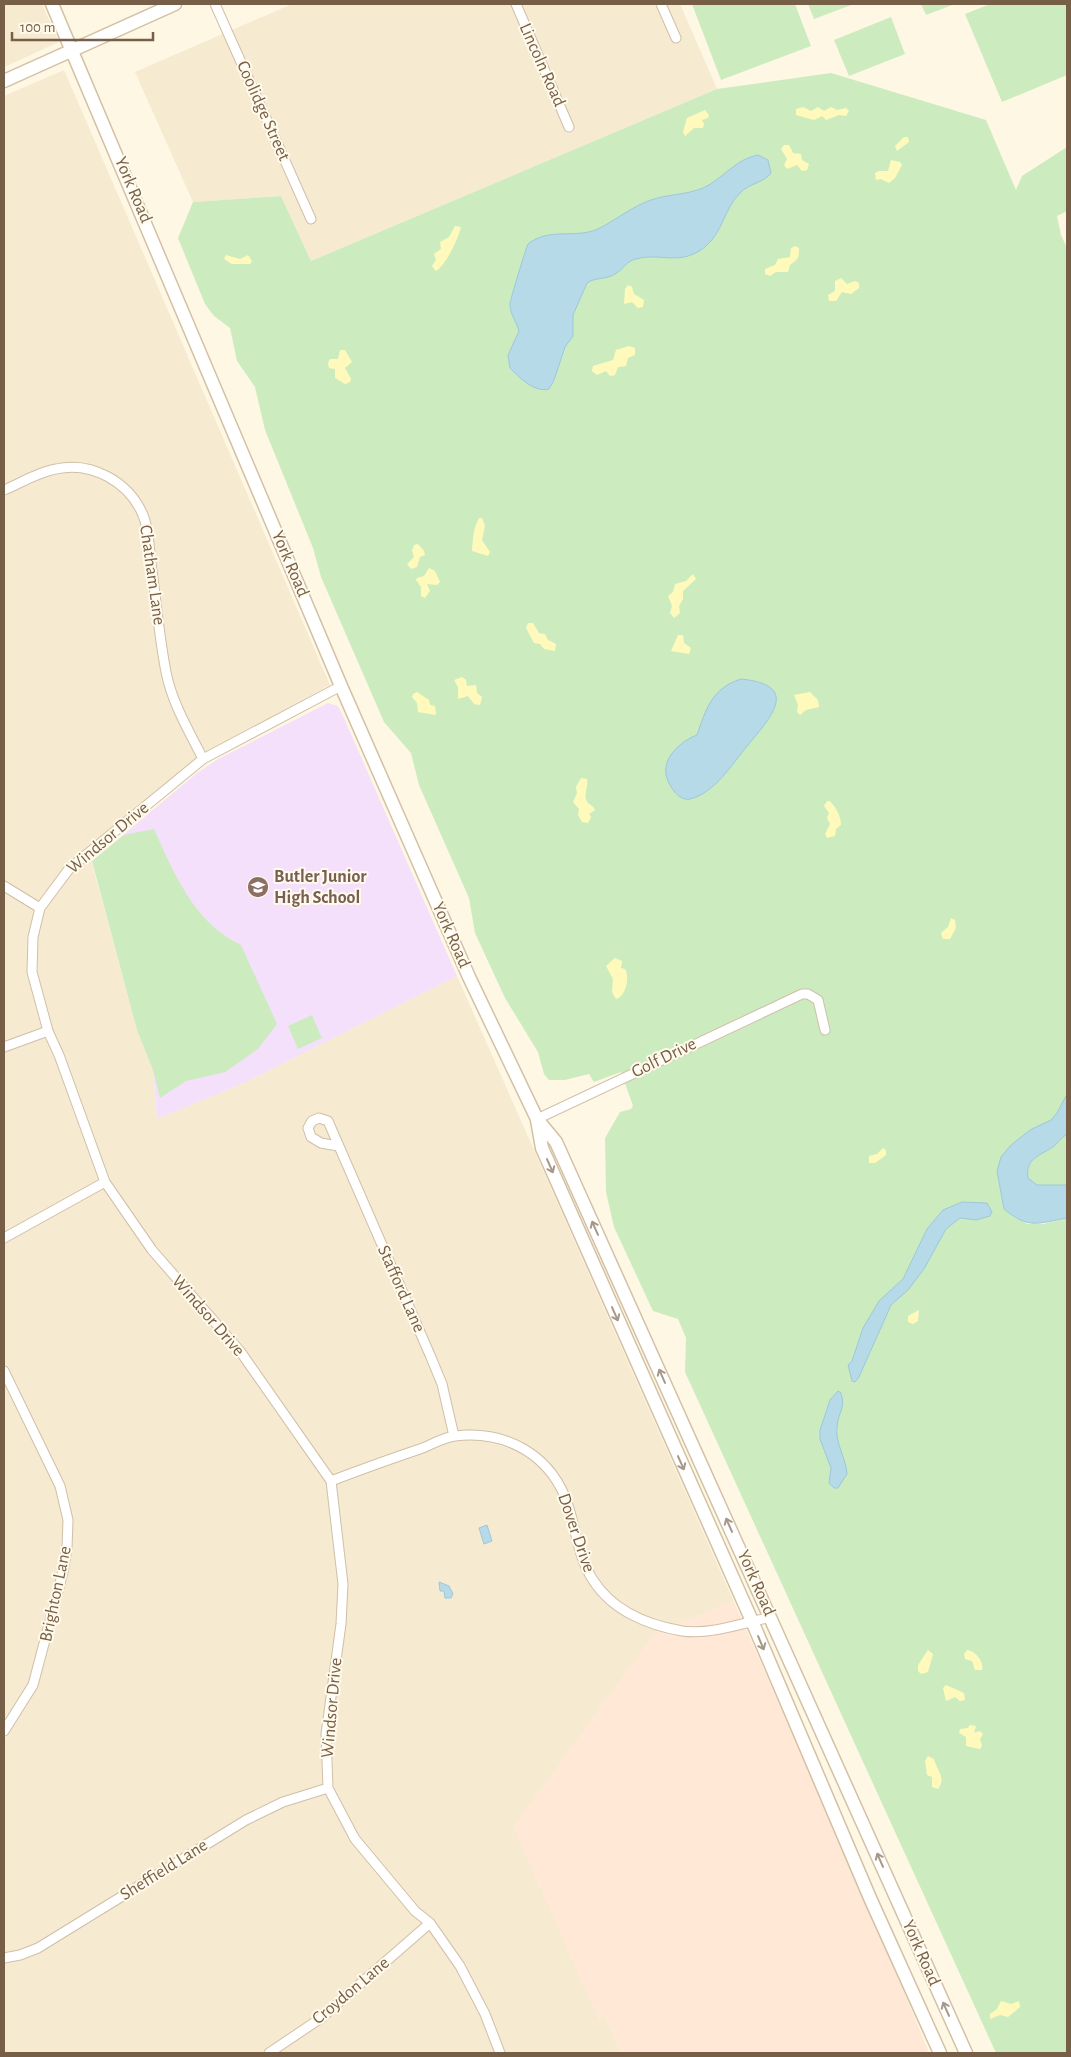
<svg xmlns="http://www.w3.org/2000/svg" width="1071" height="2057" viewBox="0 0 1071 2057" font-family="'Alegreya Sans',sans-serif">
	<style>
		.residential { fill: #f6ead1 }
		.commercial { fill: #ffe8d6 }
		.education { fill: #f4e0fa }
		.green { fill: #ccecc0 }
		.sand { fill: #fffabc }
		.water { fill: #b6dae8; stroke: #9cc8db }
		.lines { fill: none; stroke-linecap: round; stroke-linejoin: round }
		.minor-casing { stroke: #d0bfa9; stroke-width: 11 }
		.secondary-casing { stroke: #d3c1a5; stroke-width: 15 }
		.minor { stroke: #fff; stroke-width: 9 }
		.secondary { stroke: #fff; stroke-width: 12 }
		.oneway { stroke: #a79787 }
		.labels { text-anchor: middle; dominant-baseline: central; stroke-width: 4; stroke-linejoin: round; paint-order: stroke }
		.street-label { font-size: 18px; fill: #775f47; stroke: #fffaeb }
		.education-label { font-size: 18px; font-weight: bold; fill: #785e54; stroke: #fffaeb; text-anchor: start }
	</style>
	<rect width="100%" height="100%" fill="#fef7e3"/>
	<path class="residential" d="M4 4H42L59 42 4 67Z
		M292 4H680L717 89 311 261 281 196 193 202 135 72Z
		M64 70 330 685 205 752 88 849 137 1030 153 1070 157 1119 246 1082 457 976 734 1602 655 1632 599 2020 605 2016 621 2053H4V96Z"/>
	<path class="commercial" d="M734 1602 868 1903 929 2053H621L605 2016 599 2021 513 1827 655 1632Z"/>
	<path class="education" d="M328 703 338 706 344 718 457 976 246 1082 157 1119 153 1070 137 1030 92 861 197 773 218 759Z"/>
	<path class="green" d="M692 4H795L811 46 721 80Z
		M808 4H854L814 19Z
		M921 4H955L926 15Z
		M990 4H1067V75L1002 102 965 14Z
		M891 17 905 54 849 76 834 40Z
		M831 73 986 120 1016 190 1022 176 1067 147V211L1057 216 1061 235 1067 248V1185H1037L997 1171 1004 1209 1015 1218 1028 1224H1043L1067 1218V2053H996L685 1372 686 1338 678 1319 653 1311 614 1227 606 1192 605 1138 620 1112 631 1109 633 1106 621 1072 594 1082 589 1074 565 1080H549L544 1074 538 1052 505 998 475 933 469 898 419 785 411 753 384 722 321 577 313 548 265 430 255 387 237 361 230 328 214 316 205 304 178 238 193 202 281 196 311 261 717 89Z
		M154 829C174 873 194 923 241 945L277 1024 258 1049 225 1072 186 1081 160 1098 153 1070 137 1030 92 861 124 835Z
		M312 1015 322 1038 298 1049 288 1026Z"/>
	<path class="sand" d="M803 107 811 111 818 107 824 111 831 107 837 110 846 108 849 111 846 116 839 115 826 120 822 116 814 120 796 115V109Z
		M705 110 709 115 708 118 702 120 704 124 703 128H694L685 136 683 132 687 118Z
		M904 137H908L909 142 897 151 895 146Z
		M784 145H789L793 153 801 154 802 160 809 164 807 170 802 171 797 165 787 169 784 165 787 159 781 149Z
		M891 160 900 162 902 165 895 178 889 183 881 179 876 180 875 173 879 171H888Z
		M455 226 461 227C458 238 447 264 436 271L432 266 436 260 434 254 441 249 440 242 449 237Z
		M795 246 799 248C799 259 798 259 790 265L788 272H776L770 276 765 274V269L775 265 778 259 790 257 791 248Z
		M226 255 240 259 248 255 252 261 250 264H232L224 259Z
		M841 278 847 284 855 281 859 283V288L851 294 842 292 836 301H829L828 295 835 291V281Z
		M628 285 632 287 634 294 644 300 643 307 638 308 632 302 624 304 625 289Z
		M629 346 635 348V355L628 358 626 366 618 367 615 375 610 376 606 371 597 375 592 371 593 366 613 360 616 350Z
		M340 350H345L352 362 345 368 351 379 350 382 345 384 335 378V369L329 368 328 363 330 359H338Z
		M479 518H482L485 526 482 540 490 552 488 556 472 551C473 539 473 529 479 518Z
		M418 544 424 551 425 555 420 557 417 567 411 569 407 564 414 557 412 551 414 545Z
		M429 568 435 571 440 582 437 585 427 584 430 591 425 598 421 596V587L416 580 417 578 424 576Z
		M693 574 696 579 683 591V599L679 606 680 613 674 618 670 613 672 606 668 596 673 592 675 584 686 581Z
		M528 623H533L539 633 545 634 548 640 556 644 555 651 544 649 540 644 534 643 526 628Z
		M678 635H683L684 643 691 648 689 654 671 651Z
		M462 677 466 680 467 686 476 685 477 693 482 697 480 705 474 704 468 696 458 699V687L454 680Z
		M417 692 429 700 430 705 435 706 436 715 418 712 417 703 412 697 413 694Z
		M810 692 818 700 819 707 806 710 800 715 797 712 798 705 794 695Z
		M581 778 587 779C589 787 582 795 588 803 590 805 593 806 594 808L595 810 589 814 591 817 588 823 582 822 578 815 579 809 573 802 577 793 576 787Z
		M827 801H830C836 808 841 816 841 825L836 829 835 836 827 838 825 834 830 824 827 818 829 813 824 806Z
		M951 918 955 920 956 928 950 939H943L941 933 948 927Z
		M615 958 622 961 621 968 625 969C630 977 626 997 616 999L612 992 613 979 606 966Z
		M883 1148 886 1150V1155L875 1163H869V1156L877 1154Z
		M919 1310 918 1321 913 1324 908 1322V1316Z
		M928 1650 933 1654 928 1672 921 1674 918 1671V1665Z
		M967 1650C976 1651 984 1662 982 1670H975L972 1661 965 1659 964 1654Z
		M946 1685 964 1693 965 1700 960 1701 955 1697 946 1701 943 1688Z
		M970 1725 976 1726 974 1733 980 1731 983 1734 980 1739 982 1746 980 1749 966 1746V1737L959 1733 960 1729 968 1728Z
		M928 1756 934 1759C936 1769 947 1778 938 1789L932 1787V1777L927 1775 925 1761Z
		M1001 2001 1011 2004 1019 2001 1020 2007 1008 2017 1000 2015 990 2019V2014L997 2009Z"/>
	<path class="water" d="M758 155 768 160 771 173C764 183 749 183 740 193 724 209 723 232 705 247 679 267 663 252 636 259 626 261 623 270 615 274 606 280 595 277 587 283L573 315V336L565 347 554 380 549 389C534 393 519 377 510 368L508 355 519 331C516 321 510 314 510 304 510 300 526 248 528 244 549 227 575 239 598 229 616 220 631 207 651 200 668 194 686 195 703 188 723 179 735 159 758 155Z
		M741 679C802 685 770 718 748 745 732 764 715 793 690 799 678 802 667 783 666 774 663 756 683 740 697 735 706 709 712 688 741 679Z
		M1067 1094V1134C1061 1138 1058 1143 1053 1147 1039 1156 1025 1159 1028 1178L1037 1185H1067V1218C1038 1223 1029 1230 1004 1209L997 1171 1001 1157 1011 1145 1030 1130 1051 1120 1057 1113Z
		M962 1202 987 1203 992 1212 990 1216 976 1220 960 1218 946 1229 924 1269 908 1290 891 1305 859 1377 855 1382 852 1381 848 1365 852 1361 863 1328 879 1301 903 1279 927 1229 943 1210Z
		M838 1391 841 1393C846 1409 838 1412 837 1427 835 1443 846 1458 847 1474L838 1488H834L829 1483 831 1468 820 1439V1430L830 1400Z
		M487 1525 492 1541 484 1544 479 1528Z
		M439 1582 449 1586 453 1594 451 1598H445L444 1591H440Z"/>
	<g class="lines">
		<g class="minor-casing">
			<path id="minor" d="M215 4 311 219
				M516 4 569 127
				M661 4 676 38
				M4 490C21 483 38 472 56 469 92 461 129 482 143 515 149 529 149 548 151 563 156 599 159 636 166 672 172 703 189 731 203 759
				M341 686 203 759 69 869 40 908 33 937 32 972 48 1031 59 1055 105 1182 152 1250 240 1351 331 1481 343 1584 341 1624 326 1734 328 1788 355 1839 415 1911 430 1923 460 1966 485 2014 500 2053
				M4 886 40 908
				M4 1047 48 1031
				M537 1119 802 994H808L818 1000 825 1030
				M338 1146 321 1143 311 1137 308 1128 312 1121 319 1118 328 1121 430 1355 442 1384 454 1436
				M4 1238 105 1182
				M4 1371 60 1486 68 1520 67 1548 63 1572 33 1685 4 1731
				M331 1481C360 1470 390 1459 420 1449 431 1445 444 1437 455 1436 508 1430 553 1456 569 1508 576 1532 579 1559 593 1580 612 1610 647 1625 682 1631 711 1635 743 1623 771 1617
				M4 1958 20 1955 38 1948 246 1820 283 1802 328 1788
				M269 2053 321 2018 430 1923"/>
		</g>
		<g class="secondary-casing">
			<path id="secondary" d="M52 4 341 686 469 977 537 1119 556 1142 966 2053
				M4 81 175 4
				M537 1120 542 1148 752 1621 870 1898 940 2053"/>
		</g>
		<use href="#minor" class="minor"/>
		<use href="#secondary" class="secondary"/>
	</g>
	<defs><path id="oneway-shaft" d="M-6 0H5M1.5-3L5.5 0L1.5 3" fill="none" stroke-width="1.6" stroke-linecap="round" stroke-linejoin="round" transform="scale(1.25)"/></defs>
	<g class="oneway">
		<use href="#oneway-shaft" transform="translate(550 1166) rotate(66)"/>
		<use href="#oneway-shaft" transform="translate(595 1228) rotate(-114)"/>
		<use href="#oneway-shaft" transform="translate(615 1314) rotate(66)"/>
		<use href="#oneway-shaft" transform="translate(662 1376) rotate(-114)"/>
		<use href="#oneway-shaft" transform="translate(681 1463) rotate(66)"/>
		<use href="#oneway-shaft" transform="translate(729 1525) rotate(-114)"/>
		<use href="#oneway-shaft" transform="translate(761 1643) rotate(67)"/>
		<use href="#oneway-shaft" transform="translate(880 1860) rotate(-114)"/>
		<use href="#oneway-shaft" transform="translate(946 2009) rotate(-114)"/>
	</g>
	<defs>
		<g id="school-disc" transform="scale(1.125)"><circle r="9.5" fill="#8d6e63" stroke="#fffaeb"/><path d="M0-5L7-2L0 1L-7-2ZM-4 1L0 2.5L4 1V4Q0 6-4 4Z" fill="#fff"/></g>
	</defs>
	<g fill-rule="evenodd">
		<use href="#school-disc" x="258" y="887"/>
	</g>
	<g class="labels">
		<g class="street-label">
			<text transform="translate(542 65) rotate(66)">Lincoln Road</text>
			<text transform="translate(263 111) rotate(66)">Coolidge Street</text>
			<text transform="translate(133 190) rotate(67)">York Road</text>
			<text transform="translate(290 564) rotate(67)">York Road</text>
			<text transform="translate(152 575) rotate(82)">Chatham Lane</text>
			<text transform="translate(108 838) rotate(-40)">Windsor Drive</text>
			<text transform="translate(451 935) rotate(66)">York Road</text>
			<text transform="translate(664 1058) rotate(-26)">Golf Drive</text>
			<text transform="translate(401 1289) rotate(66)">Stafford Lane</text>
			<text transform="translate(208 1316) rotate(49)">Windsor Drive</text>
			<text transform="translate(576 1533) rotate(71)">Dover Drive</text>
			<text transform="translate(756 1583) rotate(66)">York Road</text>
			<text transform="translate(56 1594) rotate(-78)">Brighton Lane</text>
			<text transform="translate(332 1708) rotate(-85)">Windsor Drive</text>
			<text transform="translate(164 1870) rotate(-32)">Sheffield Lane</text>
			<text transform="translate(921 1953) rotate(66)">York Road</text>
			<text transform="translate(351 1991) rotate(-40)">Croydon Lane</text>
		</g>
		<g class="education-label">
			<text x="274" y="877">Butler Junior<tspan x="274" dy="21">High School</tspan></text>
		</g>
	</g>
	<rect width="1071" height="2057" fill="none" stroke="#775f47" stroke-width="10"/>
	<path d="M12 32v8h141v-8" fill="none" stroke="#775f47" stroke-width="2.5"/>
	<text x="20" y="32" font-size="15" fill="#775f47" stroke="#fffaeb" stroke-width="4" paint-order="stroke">100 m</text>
</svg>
